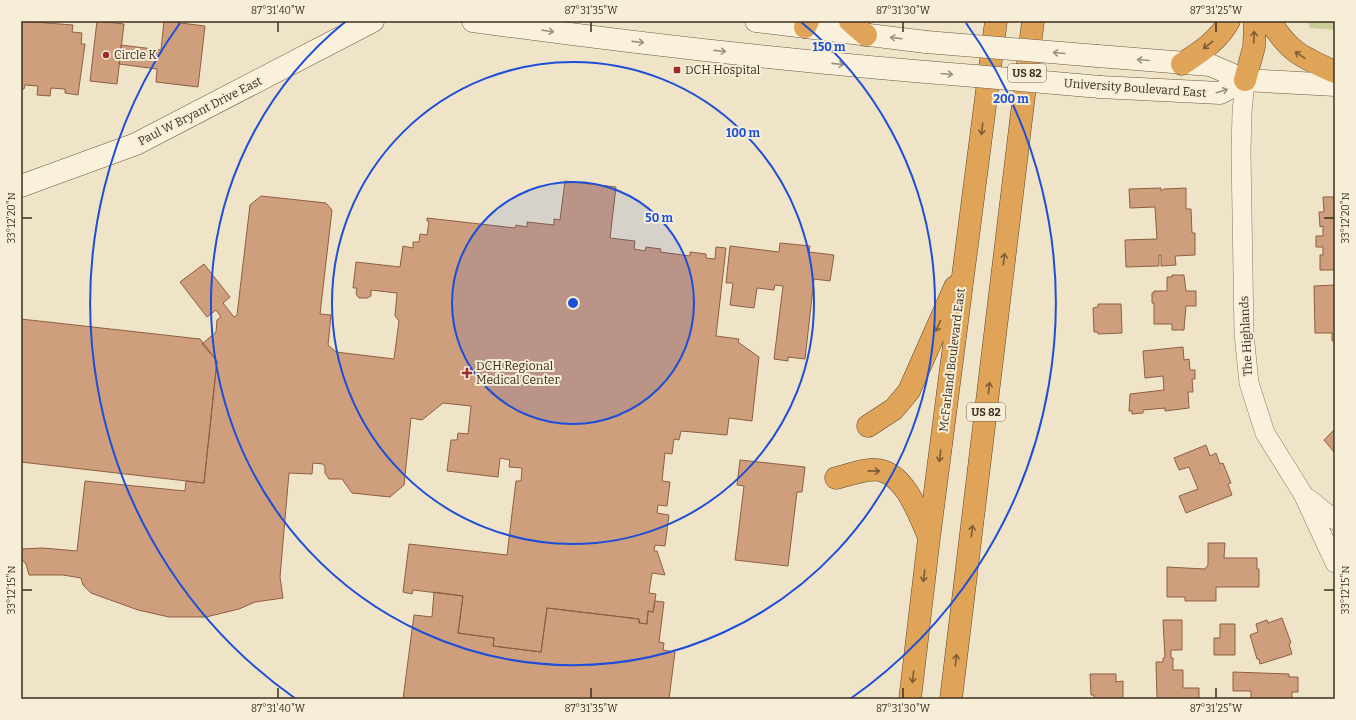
<svg xmlns="http://www.w3.org/2000/svg" width="1356" height="720" viewBox="0 0 1356 720" font-family="Bitter,serif">
	<style>
		.green { fill: #c9cf9b }
		.building { fill: #cf9f7d; stroke: #8d5f41 }
		.lines { fill: none; stroke-linecap: round; stroke-linejoin: round }
		.street-casing { stroke: #8d765c; stroke-width: 20 }
		.secondary-casing { stroke: #6f573f; stroke-width: 23 }
		.highway-casing { stroke: #5b4430; stroke-width: 23 }
		.street { stroke: #faf1dc; stroke-width: 19 }
		.secondary { stroke: #faf1dc; stroke-width: 22 }
		.highway { stroke: #e0a458; stroke-width: 22 }
		.secondary-bridge-casing { stroke: #6f573f; stroke-width: 23; stroke-linecap: butt }
		.secondary-bridge { stroke: #faf1dc; stroke-width: 22 }
		.oneway { stroke: #9c907e }
		.oneway2 { stroke: #7e5d36 }
		.ticks { fill: none; stroke: #3d2e20; stroke-width: 1.5 }
		.ring { fill: none; stroke: #1d4ed8; stroke-width: 2 }
		.poi-dot { fill: #9e2a2b; stroke: #f7eed8; stroke-width: 1.5 }
		.labels { text-anchor: middle; dominant-baseline: central; stroke-width: 4; stroke-linejoin: round; paint-order: stroke }
		.shield { fill: #f7eed8; stroke: #756857; stroke-width: 1 }
		.shield-label { font-size: 11px; font-weight: bold; fill: #3d2e20 }
		.poi-label { font-size: 12px; fill: #3d2e20; stroke: #f7eed8; text-anchor: start }
		.street-label { font-size: 12px; fill: #3d2e20; stroke: #f7eed8 }
		.centre { fill: #1d4ed8; stroke: #f7eed8; stroke-width: 2 }
		.ring-label { font-size: 12px; text-anchor: middle; font-weight: bold; fill: #1d4ed8; stroke: #f7eed8; stroke-width: 4; stroke-linejoin: round; paint-order: stroke }
		.neatline { fill: none; stroke: #3d2e20; stroke-width: 1.5 }
		.ticks-label { font-size: 10px; text-anchor: middle; fill: #3d2e20 }
	</style>
	<rect width="100%" height="100%" fill="#f0e4c8"/>
	<path class="green" d="M1307 21H1335V30L1310 28Z"/>
	<path class="building" d="M21 21 73 25 72 32 82 33 81 44H85L78 95 65 93V89L51 88 50 96 37 95 38 86 25 85 24 89H21Z
		M97 21 124 24 117 84 90 81Z
		M164 21 205 26 198 87 156 82 157 69 119 64 121 45 161 50Z
		M565 181 616 187 610 238 635 241 634 249 645 251 646 247 661 249 660 252 690 256V252L706 254V258L715 259 716 247 726 248 716 336 739 339 738 342 759 357 752 421 729 418 727 435 681 431 679 440 674 439 672 454 665 453 662 481 670 482 667 506 658 505 657 513 669 515 665 546 655 545 654 551H657L665 575 652 573 649 593 656 594 653 612 648 611 647 624 639 623V619L547 608 541 652 493 646 494 638 458 633 463 596 413 590 412 594 403 592 409 544 507 555 516 481H521L522 468 509 467 510 460 500 458 498 477 447 471 451 440H457L458 433 468 434 471 406 443 403 422 420 411 418 404 485 390 497 352 493 342 479H329L325 473V467L323 464 313 463 312 474 289 473 280 577 283 598 255 602 239 609 206 617H169L138 610 91 593 83 585 81 578 63 575H29L26 564 21 559V549L43 548 77 551 85 481 185 491 186 481 204 483 217 361 202 344 216 332 217 320 221 317 216 310 207 317 180 282 204 264 230 297 223 303 234 317 237 315 250 205 261 196 326 203 332 210 320 314 331 315 328 345 336 352 394 359 399 321 395 316 397 293 371 290V296L367 298H359L356 294 357 288H353L356 262 400 267 403 246 413 248V242H419L420 234 427 235 429 221H427V218L515 228 516 225 527 227V222L554 225V219L560 220Z
		M1161 188V191L1164 189 1186 188V209H1191L1192 233H1195V255L1175 256 1176 265 1161 266V255H1159V266L1126 267 1125 240 1157 239 1155 207 1130 208 1129 189Z
		M1323 197H1335V270H1320V255H1323V247H1316V236H1323V226L1320 227 1319 212H1324Z
		M780 243 810 246 809 252 834 255 830 281 814 279 805 359 788 357V361L774 359 783 286 775 285 774 290 757 288 754 308 730 305 733 283H726L730 246 779 252Z
		M1172 275H1184L1186 291H1196V306H1186L1184 330H1172V324H1154V303H1152V293H1154V291H1167V277H1172Z
		M1335 285V341H1332V333H1315L1314 286Z
		M1098 304H1121L1122 333 1098 334V332H1094L1093 308 1098 307Z
		M21 319 200 339 217 361 204 483 21 462Z
		M1183 347 1184 360 1189 359 1190 370H1195V379H1192L1193 392H1188L1189 408 1165 411V408L1143 410V413L1132 414V411H1129L1130 394 1164 390 1163 376 1145 378 1143 351Z
		M1335 429V453L1324 440Z
		M1206 445 1210 456 1216 453 1220 464 1223 463 1231 483 1228 484 1232 495 1186 513 1179 496 1198 489 1189 467 1179 470 1174 458Z
		M740 460 805 467 802 492H797L788 566 735 560 744 486 737 485Z
		M1208 543H1225L1224 558H1257V569H1259V587H1216V601H1185V597H1167V567L1205 569 1208 565Z
		M434 592 463 596 458 633 494 638 493 646 541 652 547 608 639 619V623L647 624 648 611 653 612 655 601 664 602 659 642 664 643 663 650 675 652 669 699H403L414 615 432 617Z
		M1282 618 1291 643 1289 644 1292 654 1260 664 1259 659H1257L1250 635 1258 632 1256 624 1267 620 1268 623Z
		M1163 620H1182V650H1171V658H1173V670H1183V688H1199V699H1157L1156 662H1163V658H1165Z
		M1220 624H1235V655H1214V638H1220Z
		M1233 672 1289 674V677H1298V692H1292V699H1251V691H1233Z
		M1090 674H1116V682L1123 681V699H1094V695H1091Z"/>
	<g class="lines">
		<g class="street-casing">
			<path id="street" d="M1245 80 1242 112 1241 152 1244 334 1249 383 1265 433 1303 494 1335 563
				M1309 499 1335 520"/>
		</g>
		<g class="secondary-casing">
			<path id="secondary" d="M473 21C640 44 807 63 975 76
				M756 21 926 42
				M1098 56 1210 65 1245 80 1335 85
				M1100 87 1220 93 1245 80
				M21 186 136 144 373 21"/>
		</g>
		<g class="highway-casing">
			<path id="highway" d="M850 21 866 35
				M1270 21C1290 53 1302 57 1335 72
				M805 27 808 21
				M1182 64C1200 52 1218 41 1229 21
				M1245 80 1254 47 1255 21
				M868 426 894 409 909 391 955 287
				M836 478C849 475 866 468 879 470 906 475 919 515 929 537
				M910 699 929 538 996 21
				M951 699 1033 21"/>
		</g>
		<use href="#street" class="street"/>
		<use href="#secondary" class="secondary"/>
		<use href="#highway" class="highway"/>
		<g class="secondary-bridge-casing">
			<path id="secondary-bridge" d="M926 42 1098 56
				M975 76 1100 87"/>
		</g>
		<use href="#secondary-bridge" class="secondary-bridge"/>
	</g>
	<defs><path id="oneway-shaft" d="M-6 0H5M1.5-3L5.5 0L1.5 3" fill="none" stroke-width="1.6" stroke-linecap="round" stroke-linejoin="round"/></defs>
	<g class="oneway">
		<use href="#oneway-shaft" transform="translate(548 31) rotate(8)"/>
		<use href="#oneway-shaft" transform="translate(896 38) rotate(-173)"/>
		<use href="#oneway-shaft" transform="translate(638 42) rotate(6)"/>
		<use href="#oneway-shaft" transform="translate(720 51) rotate(6)"/>
		<use href="#oneway-shaft" transform="translate(1059 53) rotate(-175)"/>
		<use href="#oneway-shaft" transform="translate(1143 60) rotate(-175)"/>
		<use href="#oneway-shaft" transform="translate(838 64) rotate(6)"/>
		<use href="#oneway-shaft" transform="translate(947 74) rotate(5)"/>
		<use href="#oneway-shaft" transform="translate(1222 91) rotate(-17)"/>
	</g>
	<g class="oneway2">
		<use href="#oneway-shaft" transform="translate(1254 37) rotate(-87)"/>
		<use href="#oneway-shaft" transform="translate(1208 45) rotate(142)"/>
		<use href="#oneway-shaft" transform="translate(1300 55) rotate(-146)"/>
		<use href="#oneway-shaft" transform="translate(982 129) rotate(97)"/>
		<use href="#oneway-shaft" transform="translate(1004 259) rotate(-83)"/>
		<use href="#oneway-shaft" transform="translate(938 326) rotate(114)"/>
		<use href="#oneway-shaft" transform="translate(989 388) rotate(-83)"/>
		<use href="#oneway-shaft" transform="translate(940 456) rotate(97)"/>
		<use href="#oneway-shaft" transform="translate(874 471) rotate(1)"/>
		<use href="#oneway-shaft" transform="translate(972 531) rotate(-83)"/>
		<use href="#oneway-shaft" transform="translate(924 576) rotate(97)"/>
		<use href="#oneway-shaft" transform="translate(956 660) rotate(-83)"/>
		<use href="#oneway-shaft" transform="translate(913 677) rotate(97)"/>
	</g>
	<path class="ticks" d="M278 22V32M591 22V32M903 22V32M1216 22V32M22 218H32M1324 218H1334M22 590H32M1324 590H1334M278 688V698M591 688V698M903 688V698M1216 688V698"/>
	<circle cx="573" cy="303" r="121" fill="#1d4ed8" fill-opacity=".12"/>
	<g class="ring">
		<circle cx="573" cy="303" r="121"/>
		<circle cx="573" cy="303" r="241"/>
		<path d="M801 22A362 362 0 1 1 345 22"/>
		<path d="M296 699A483 483 0 0 1 180 23M966 23A483 483 0 0 1 850 699"/>
	</g>
	<g class="poi-dot">
		<circle cx="106" cy="55" r="4"/>
		<rect x="673" y="66" width="8" height="8" rx="2"/>
		<path d="M465 367h4v4h4v4h-4v4h-4v-4h-4v-4h4z"/>
	</g>
	<g class="labels">
		<g class="shield">
			<rect x="1008" y="64" width="38" height="18" rx="3"/>
			<rect x="967" y="403" width="38" height="18" rx="3"/>
		</g>
		<g class="shield-label">
			<text x="1027" y="73">US 82</text>
			<text x="986" y="412">US 82</text>
		</g>
		<g class="poi-label">
			<text x="114" y="55">Circle K</text>
			<text x="685" y="70">DCH Hospital</text>
			<text x="476" y="366">DCH Regional<tspan x="476" dy="14">Medical Center</tspan></text>
		</g>
		<g class="street-label">
			<text transform="translate(1135 88) rotate(4)">University Boulevard East</text>
			<text transform="translate(200 111) rotate(-27)">Paul W Bryant Drive East</text>
			<text transform="translate(1246 336) rotate(-93)">The Highlands</text>
			<text transform="translate(952 360) rotate(-83)">McFarland Boulevard East</text>
		</g>
	</g>
	<circle cx="573" cy="303" r="6" class="centre"/>
	<g class="ring-label">
		<text x="829" y="51">150 m</text>
		<text x="1011" y="103">200 m</text>
		<text x="743" y="137">100 m</text>
		<text x="659" y="222">50 m</text>
	</g>
	<rect width="1356" height="720" fill="none" stroke="#f7eed8" stroke-width="44"/>
	<rect x="22" y="22" width="1312" height="676" class="neatline"/>
	<g class="ticks-label">
		<text x="278" y="14">87°31'40"W</text>
		<text x="591" y="14">87°31'35"W</text>
		<text x="903" y="14">87°31'30"W</text>
		<text x="1216" y="14">87°31'25"W</text>
		<text transform="translate(11 218) rotate(-90)" y="4">33°12'20"N</text>
		<text transform="translate(1345 218) rotate(-90)" y="4">33°12'20"N</text>
		<text transform="translate(11 590) rotate(-90)" y="4">33°12'15"N</text>
		<text transform="translate(1345 590) rotate(-90)" y="4">33°12'15"N</text>
		<text x="278" y="712">87°31'40"W</text>
		<text x="591" y="712">87°31'35"W</text>
		<text x="903" y="712">87°31'30"W</text>
		<text x="1216" y="712">87°31'25"W</text>
	</g>
</svg>
